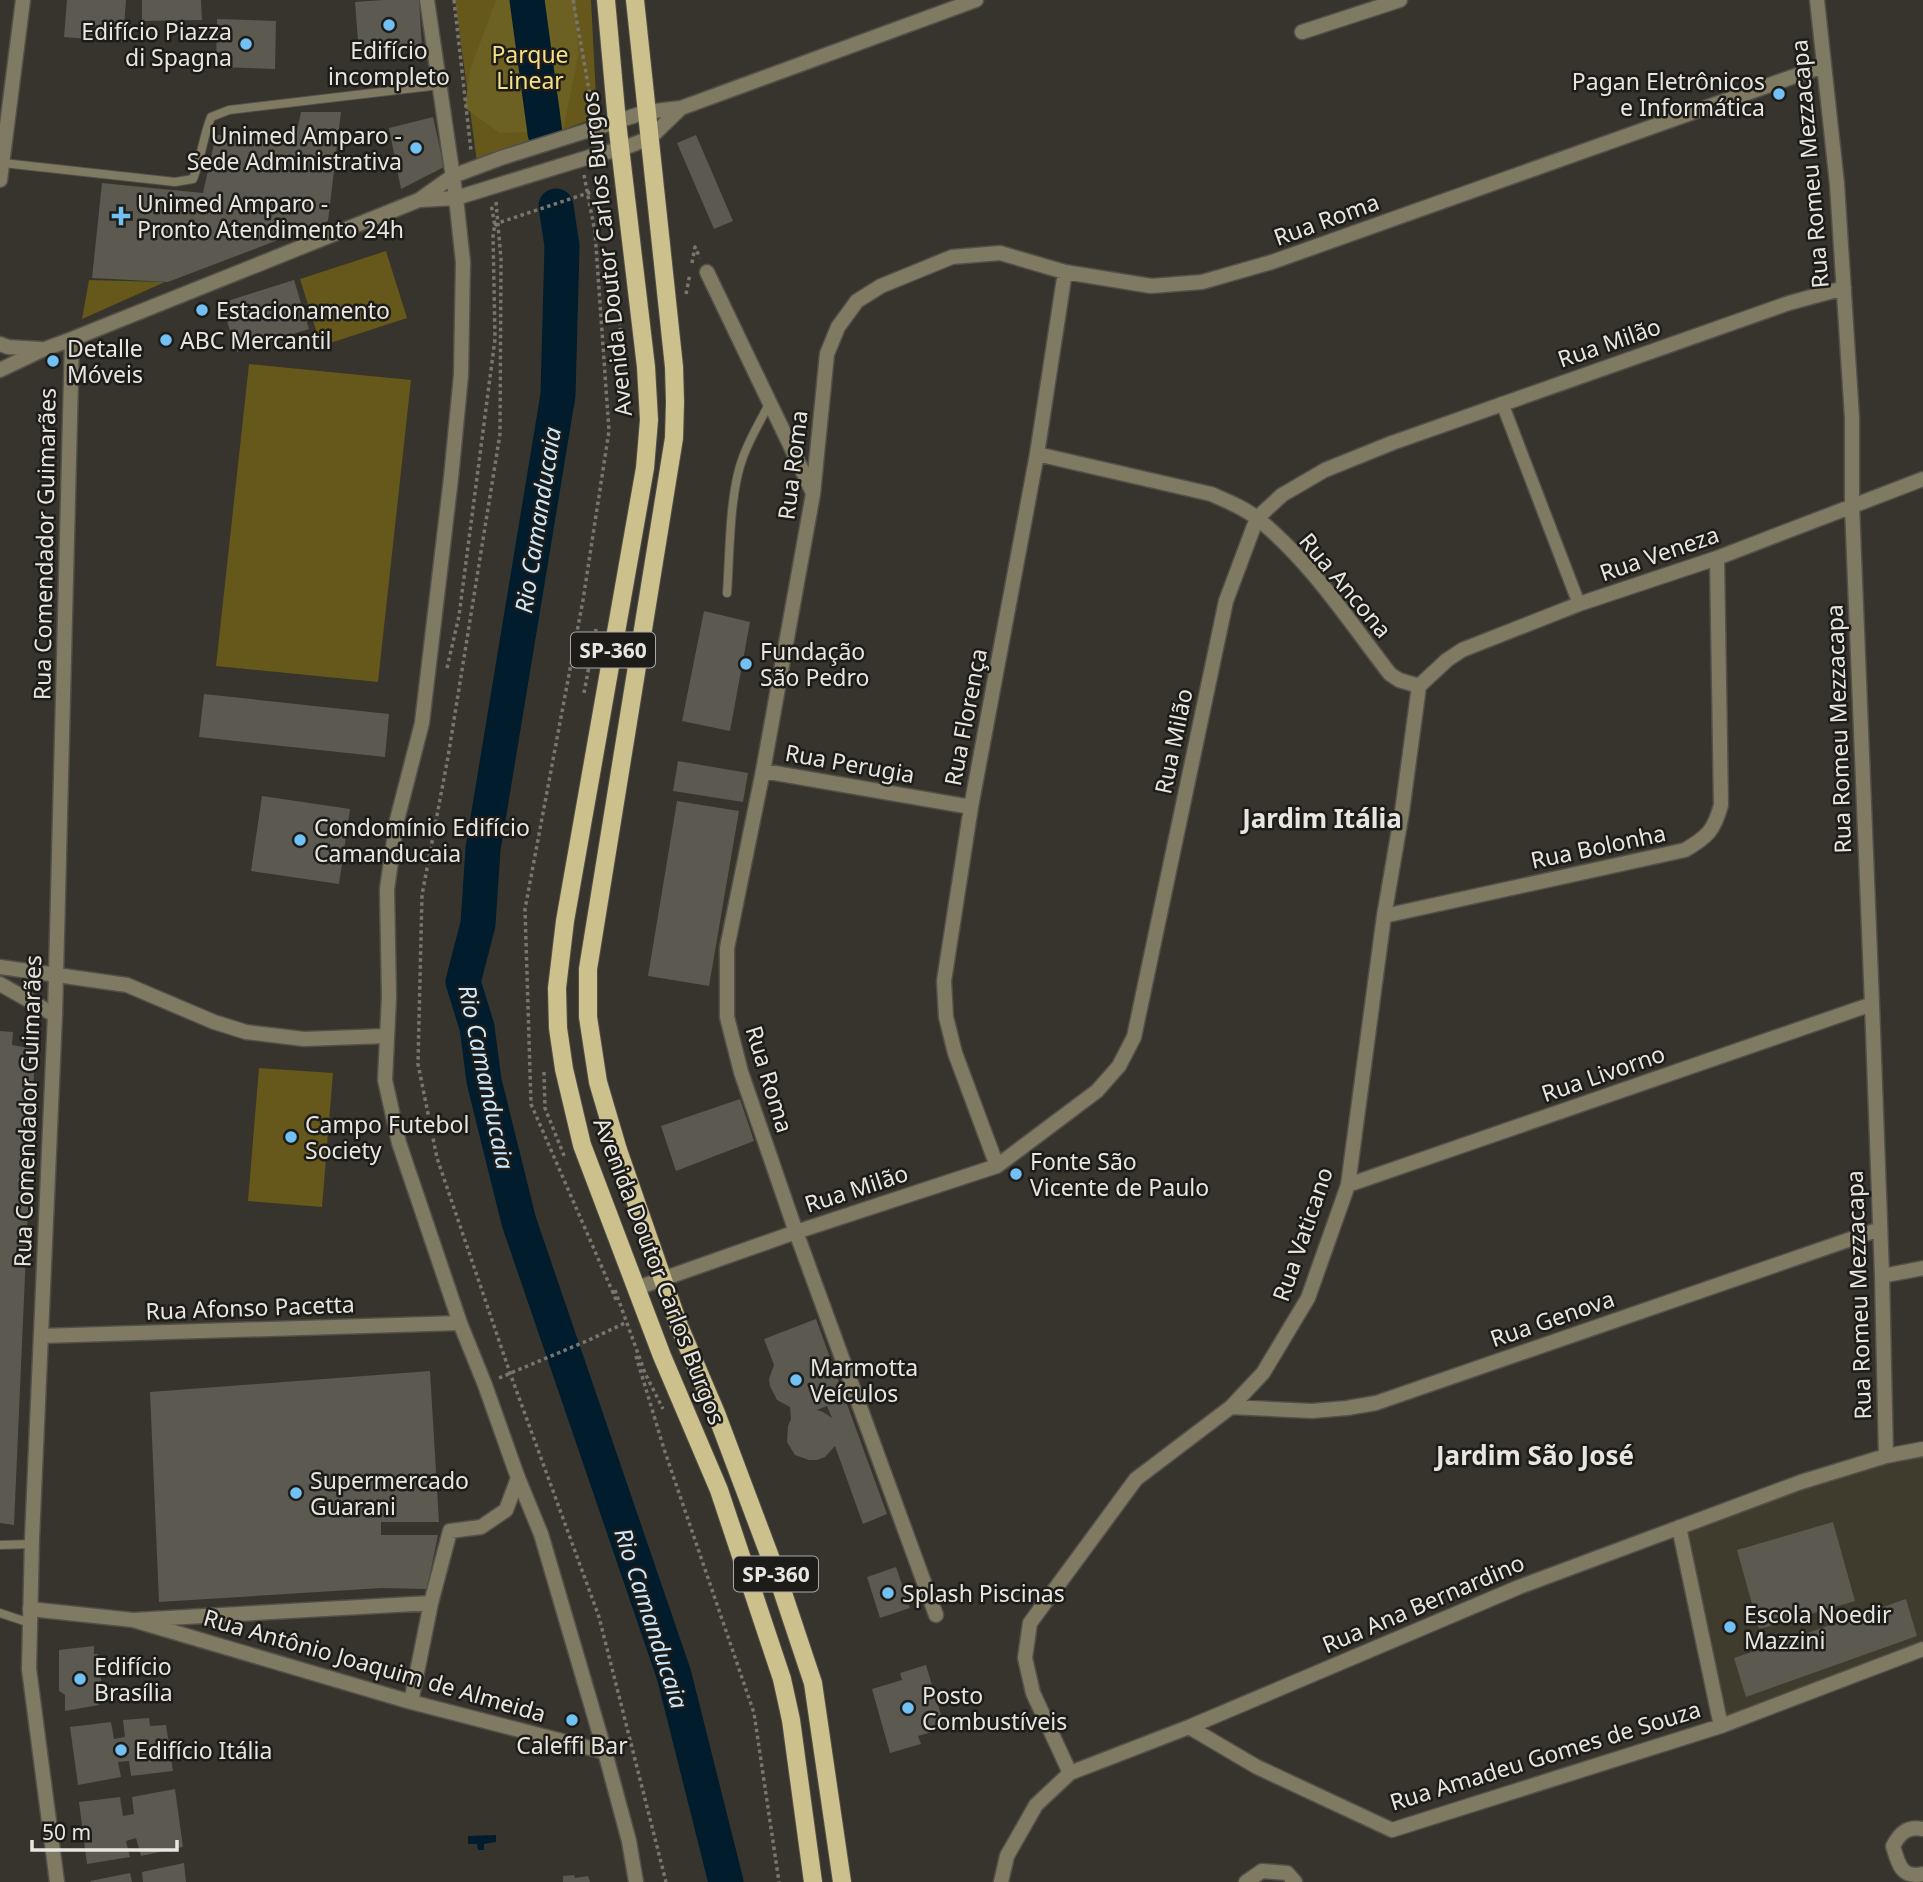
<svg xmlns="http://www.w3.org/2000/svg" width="1923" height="1882" viewBox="0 0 1923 1882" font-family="'Noto Sans',sans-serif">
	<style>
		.built { fill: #3f3c2d }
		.green { fill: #65581a }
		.forest { fill: #6d6023 }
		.water { fill: #001c2d }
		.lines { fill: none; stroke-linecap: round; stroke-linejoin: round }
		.river { stroke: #001c2d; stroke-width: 35 }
		.building { fill: #5b5950; fill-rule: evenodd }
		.service-casing { stroke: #525049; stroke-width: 10 }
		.pedestrian-casing { stroke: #525049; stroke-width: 15 }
		.minor-casing { stroke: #525049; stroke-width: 17 }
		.tertiary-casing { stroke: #525049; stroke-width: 17 }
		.primary-casing { stroke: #525049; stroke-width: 20 }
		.path { stroke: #78766f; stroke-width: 3.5; stroke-dasharray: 3.5 3.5; stroke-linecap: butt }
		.service { stroke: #807a62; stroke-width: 8 }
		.pedestrian { stroke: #807a62; stroke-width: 12 }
		.minor { stroke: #807a62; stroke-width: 14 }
		.tertiary { stroke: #807a62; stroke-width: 14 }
		.primary { stroke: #ccc08c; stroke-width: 18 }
		.poi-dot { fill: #72c1f5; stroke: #1d1c18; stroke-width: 2.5 }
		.labels { text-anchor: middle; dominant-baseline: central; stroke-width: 5; stroke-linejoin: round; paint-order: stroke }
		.shield { fill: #1d1c18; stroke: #aaa9a5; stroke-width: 2 }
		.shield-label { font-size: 21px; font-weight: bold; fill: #e7e6e1 }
		.poi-label { font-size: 23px; fill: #e7e6e1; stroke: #1d1c18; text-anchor: start }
		.park-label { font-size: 23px; fill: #f5e087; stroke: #1d1c18 }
		.street-label { font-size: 23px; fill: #e7e6e1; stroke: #1d1c18 }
		.water-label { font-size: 24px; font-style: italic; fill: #cae9ff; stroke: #1d1c18 }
		.quarter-label { font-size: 26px; font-weight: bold; fill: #e7e6e1; stroke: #1d1c18 }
	</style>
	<rect width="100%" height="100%" fill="#36342c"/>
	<path class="built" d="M1923 1449V1649L1721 1726 1679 1527Z"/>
	<path class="green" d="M455 0H591L597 117 477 162Z
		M386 251 407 318 321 346 300 279Z
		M89 280 165 282 82 319Z
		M249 364 411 380 378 682 216 666Z
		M259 1068 333 1073 322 1207 248 1201Z"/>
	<path class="forest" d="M496 0H576L578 55 563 131 500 133 465 108 470 70Z"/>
	<path class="water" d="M496 1835V1842L484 1844V1850H478L477 1844H468V1836Z"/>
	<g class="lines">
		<path class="river" d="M527 0 545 133
			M556 206 562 246 558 395 483 849 478 924 463 982 477 1027 484 1081 519 1222 674 1675 726 1882"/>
	</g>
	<path class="building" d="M67 0H126L123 42 64 37Z
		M142 0H201L202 20 142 21Z
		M383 0H419L422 48 359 53 355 2Z
		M217 19 276 21 275 69 216 67Z
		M301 112H341L328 221 168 282 92 278 102 183 203 193 216 135 295 140Z
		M433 117 444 167 401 189 389 128Z
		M696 135 733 221 714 229 677 143Z
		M294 280 309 329 237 352 221 303Z
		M704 611 750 622 730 731 682 721Z
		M204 694 389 714 385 757 199 737Z
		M678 761 748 773 743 802 673 791Z
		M262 796 350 809 339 884 251 871Z
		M677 801 739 811 709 986 648 976Z
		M0 1031 13 1032 12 1045 35 1049 14 1525 0 1523Z
		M740 1099 754 1141 676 1171 661 1126Z
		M816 1319 887 1514 863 1524 835 1446 825 1457 817 1460H809L795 1455 787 1442 788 1426 791 1419 790 1407 777 1400 770 1386 769 1379 774 1365 764 1339ZM827 1406 832 1418 823 1412 817 1410Z
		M430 1371 439 1522H381V1535H438L427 1589 382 1588 159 1602 150 1392Z
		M1833 1522 1855 1601 1759 1629 1737 1550Z
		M896 1567 910 1608 880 1618 867 1577Z
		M1906 1599 1917 1636 1746 1697 1734 1658Z
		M94 1646V1654H98L103 1696 99 1697V1705L65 1711V1695L59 1691V1650Z
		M926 1665 945 1728 918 1736 921 1744 890 1753 872 1689 902 1680 900 1673Z
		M149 1718 150 1726 166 1725 173 1771 131 1776 129 1761 118 1762 121 1777 78 1785 70 1727 111 1722 114 1739 125 1737 123 1720Z
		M175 1789 183 1847 141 1856 136 1838 126 1841 130 1857 87 1864 79 1802 120 1797 123 1816 134 1814 132 1797Z
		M184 1863 186 1882H143L142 1872Z
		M130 1873 132 1882H91L90 1881Z
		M574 1875 575 1878 588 1876 590 1882H563V1876Z"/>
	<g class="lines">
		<g class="service-casing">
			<path id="service" d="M3 163 175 182 193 179C201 159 203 137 211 117L229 110 440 85
				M727 593C730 553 729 494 743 457 750 438 761 420 770 402
				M0 1545 32 1544
				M0 1613 30 1623"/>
		</g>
		<g class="pedestrian-casing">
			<path id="pedestrian" d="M1502 403 1579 604"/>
		</g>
		<g class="minor-casing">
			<path id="minor" d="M1817 0 1837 184 1852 418V506L1872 1004 1882 1276 1886 1456
				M1302 32 1400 0
				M707 272 813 493
				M1037 454 1211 494C1227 501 1245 508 1258 519 1311 562 1349 621 1390 674L1399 680 1419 686
				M1419 686 1447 660 1462 650 1579 604 1717 558 1923 479
				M763 771 971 807
				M1384 916 1685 850C1707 837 1714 831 1721 805L1717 558
				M0 967 127 985 214 1022 246 1032 304 1039 386 1036
				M0 984 55 1015
				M997 1166 955 1053 946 1017 944 981 971 807 1037 454 1065 272
				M1348 1185 1872 1004
				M1882 1276 1923 1268
				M637 1288 796 1232 997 1166 1097 1091 1119 1066 1134 1037 1226 601 1257 518 1282 495 1325 470 1392 443 1789 303 1844 288
				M41 1336 460 1323
				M1231 1407 1312 1411 1347 1408 1376 1403 1880 1229
				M1679 1527 1721 1726
				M30 1609 133 1620 431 1603
				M936 1615 796 1232 741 1072 727 1017V948L763 771 813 494 827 354 838 327 857 301 881 286 952 257 1000 253 1065 272 1151 286 1202 282 1272 262 1823 66
				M133 1620 411 1702 605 1752
				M411 1702 431 1603 450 1531 481 1527 506 1510 518 1478
				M1189 1727 1257 1767 1392 1830 1721 1726 1923 1649
				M1070 1773 1033 1693 1025 1658 1030 1623 1136 1479 1231 1407 1263 1373 1308 1298 1348 1185 1384 916 1402 812 1419 686
				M1923 1829C1907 1826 1900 1833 1893 1846 1898 1863 1901 1879 1923 1874
				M1001 1882 1007 1856 1036 1805 1070 1773 1189 1727 1519 1587 1801 1482 1886 1456 1923 1449
				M1246 1882 1262 1871 1287 1873 1295 1882"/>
		</g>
		<g class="tertiary-casing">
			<path id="tertiary" d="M427 0 456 198 463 262 461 375 451 478 422 723 397 820 387 889 389 997 385 1080 399 1143 460 1323 485 1385 518 1478 541 1534 605 1752 629 1841 636 1882
				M0 180 23 0
				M420 200 456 198 599 154 621 149 650 138 681 108
				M0 344 8 347 41 349
				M0 370 42 350 72 339 419 200 453 176 501 158 646 112 681 108 976 0
				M57 1882 29 1669 32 1539 55 1015 72 339"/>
		</g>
		<g class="primary-casing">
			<path id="primary" d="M606 0 617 122 646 367 649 420 645 468 565 921 557 988 558 1028 564 1069 582 1145 662 1356 719 1490 782 1679 791 1720 813 1882
				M635 0 674 367 675 402 674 438 588 969V1017L598 1082 618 1150 679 1326 716 1413 778 1578 813 1683 842 1882"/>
		</g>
		<path class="path" d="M454 0 471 151
			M573 0 593 112
			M603 173V188
			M584 175 595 232 609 431 583 600 525 909 531 1104 617 1302
			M496 202 501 259 500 434 448 757 422 895 418 1064 437 1158 510 1373 599 1617 666 1882
			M495 226 498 223 603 188 607 191
			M692 263 695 247 700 258
			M686 294 690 274
			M619 314 628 411
			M447 668 459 616 495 339 493 233 495 226 491 204
			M584 693 596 629
			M544 1072 545 1108 565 1158
			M615 1290 645 1373 663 1409
			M636 1356 664 1449 754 1713 779 1882
			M499 1378 589 1340 627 1322"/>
		<use href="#service" class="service"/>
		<use href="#pedestrian" class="pedestrian"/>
		<use href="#minor" class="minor"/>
		<use href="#tertiary" class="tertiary"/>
		<use href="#primary" class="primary"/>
	</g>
	<g class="poi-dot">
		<circle cx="389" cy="25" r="7"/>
		<circle cx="246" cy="44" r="7"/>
		<circle cx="1779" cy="94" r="7"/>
		<circle cx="416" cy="148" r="7"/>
		<path d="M117.5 205.5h7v7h7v7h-7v7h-7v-7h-7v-7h7z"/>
		<circle cx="202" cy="310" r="7"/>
		<circle cx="166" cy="340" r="7"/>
		<circle cx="53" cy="361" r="7"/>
		<circle cx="746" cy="664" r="7"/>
		<circle cx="300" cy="840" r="7"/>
		<circle cx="291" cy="1137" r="7"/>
		<circle cx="1016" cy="1174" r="7"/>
		<circle cx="796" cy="1380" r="7"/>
		<circle cx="296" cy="1493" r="7"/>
		<circle cx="888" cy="1593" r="7"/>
		<circle cx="1730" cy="1627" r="7"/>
		<circle cx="80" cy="1679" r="7"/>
		<circle cx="908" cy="1708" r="7"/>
		<circle cx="572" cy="1720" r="7"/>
		<circle cx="121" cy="1750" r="7"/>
	</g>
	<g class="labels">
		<g class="shield">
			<rect x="571" y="632.5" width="84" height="35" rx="5"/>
			<rect x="734" y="1556.5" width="84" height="35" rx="5"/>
		</g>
		<g class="shield-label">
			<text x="613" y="650">SP-360</text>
			<text x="776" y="1574">SP-360</text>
		</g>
		<g class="poi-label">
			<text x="232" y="31" text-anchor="end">Edifício Piazza<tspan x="232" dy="26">di Spagna</tspan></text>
			<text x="389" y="50" text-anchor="middle">Edifício<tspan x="389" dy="26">incompleto</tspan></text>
			<text x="1765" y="81" text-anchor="end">Pagan Eletrônicos<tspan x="1765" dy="26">e Informática</tspan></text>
			<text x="402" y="135" text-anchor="end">Unimed Amparo -<tspan x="402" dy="26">Sede Administrativa</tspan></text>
			<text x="137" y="203">Unimed Amparo -<tspan x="137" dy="26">Pronto Atendimento 24h</tspan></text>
			<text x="216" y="310">Estacionamento</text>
			<text x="180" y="340">ABC Mercantil</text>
			<text x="67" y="348">Detalle<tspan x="67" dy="26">Móveis</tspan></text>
			<text x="760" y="651">Fundação<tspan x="760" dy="26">São Pedro</tspan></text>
			<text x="314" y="827">Condomínio Edifício<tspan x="314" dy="26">Camanducaia</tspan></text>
			<text x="305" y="1124">Campo Futebol<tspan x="305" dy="26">Society</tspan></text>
			<text x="1030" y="1161">Fonte São<tspan x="1030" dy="26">Vicente de Paulo</tspan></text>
			<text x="810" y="1367">Marmotta<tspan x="810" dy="26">Veículos</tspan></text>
			<text x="310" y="1480">Supermercado<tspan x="310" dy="26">Guarani</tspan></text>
			<text x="902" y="1593">Splash Piscinas</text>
			<text x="1744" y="1614">Escola Noedir<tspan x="1744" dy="26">Mazzini</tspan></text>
			<text x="94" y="1666">Edifício<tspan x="94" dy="26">Brasília</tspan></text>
			<text x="922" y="1695">Posto<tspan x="922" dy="26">Combustíveis</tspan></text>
			<text x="572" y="1745" text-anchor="middle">Caleffi Bar</text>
			<text x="135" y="1750">Edifício Itália</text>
		</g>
		<g class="park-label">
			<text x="530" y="54">Parque<tspan x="530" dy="26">Linear</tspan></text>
		</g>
		<g class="street-label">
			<text transform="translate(1809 164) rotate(-95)">Rua Romeu Mezzacapa</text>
			<text transform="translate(1326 219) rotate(-20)">Rua Roma</text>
			<text transform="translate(606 254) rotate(-96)">Avenida Doutor Carlos Burgos</text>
			<text transform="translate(1609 342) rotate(-19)">Rua Milão</text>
			<text transform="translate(792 465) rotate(-83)">Rua Roma</text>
			<text transform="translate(44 544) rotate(-89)">Rua Comendador Guimarães</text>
			<text transform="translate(1659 553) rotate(-19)">Rua Veneza</text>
			<text transform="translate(1346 585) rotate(50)">Rua Ancona</text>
			<text transform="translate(965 717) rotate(-79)">Rua Florença</text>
			<text transform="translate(1838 729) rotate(-92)">Rua Romeu Mezzacapa</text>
			<text transform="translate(1173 741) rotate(-78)">Rua Milão</text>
			<text transform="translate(850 763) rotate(10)">Rua Perugia</text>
			<text transform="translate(1598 846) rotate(-12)">Rua Bolonha</text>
			<text transform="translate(1603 1073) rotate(-19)">Rua Livorno</text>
			<text transform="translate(770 1079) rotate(73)">Rua Roma</text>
			<text transform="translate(27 1111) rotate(-88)">Rua Comendador Guimarães</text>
			<text transform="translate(856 1188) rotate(-18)">Rua Milão</text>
			<text transform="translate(1302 1234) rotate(-71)">Rua Vaticano</text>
			<text transform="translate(660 1271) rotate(69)">Avenida Doutor Carlos Burgos</text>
			<text transform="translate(1858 1295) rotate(-92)">Rua Romeu Mezzacapa</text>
			<text transform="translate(250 1307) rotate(-2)">Rua Afonso Pacetta</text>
			<text transform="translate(1552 1318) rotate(-19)">Rua Genova</text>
			<text transform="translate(1423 1603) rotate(-23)">Rua Ana Bernardino</text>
			<text transform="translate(375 1665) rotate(16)">Rua Antônio Joaquim de Almeida</text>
			<text transform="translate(1545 1755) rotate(-17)">Rua Amadeu Gomes de Souza</text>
		</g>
		<g class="water-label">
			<text transform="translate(537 520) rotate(-81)">Rio Camanducaia</text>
			<text transform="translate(487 1077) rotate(78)">Rio Camanducaia</text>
			<text transform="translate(652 1618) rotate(72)">Rio Camanducaia</text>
		</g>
		<g class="quarter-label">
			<text x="1322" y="818">Jardim Itália</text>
			<text x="1535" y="1455">Jardim São José</text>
		</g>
	</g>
	<path d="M32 1840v10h145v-10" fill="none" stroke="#e7e6e1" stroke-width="3.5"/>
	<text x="42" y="1840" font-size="21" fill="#e7e6e1" stroke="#1d1c18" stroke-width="5" paint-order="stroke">50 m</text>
</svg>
